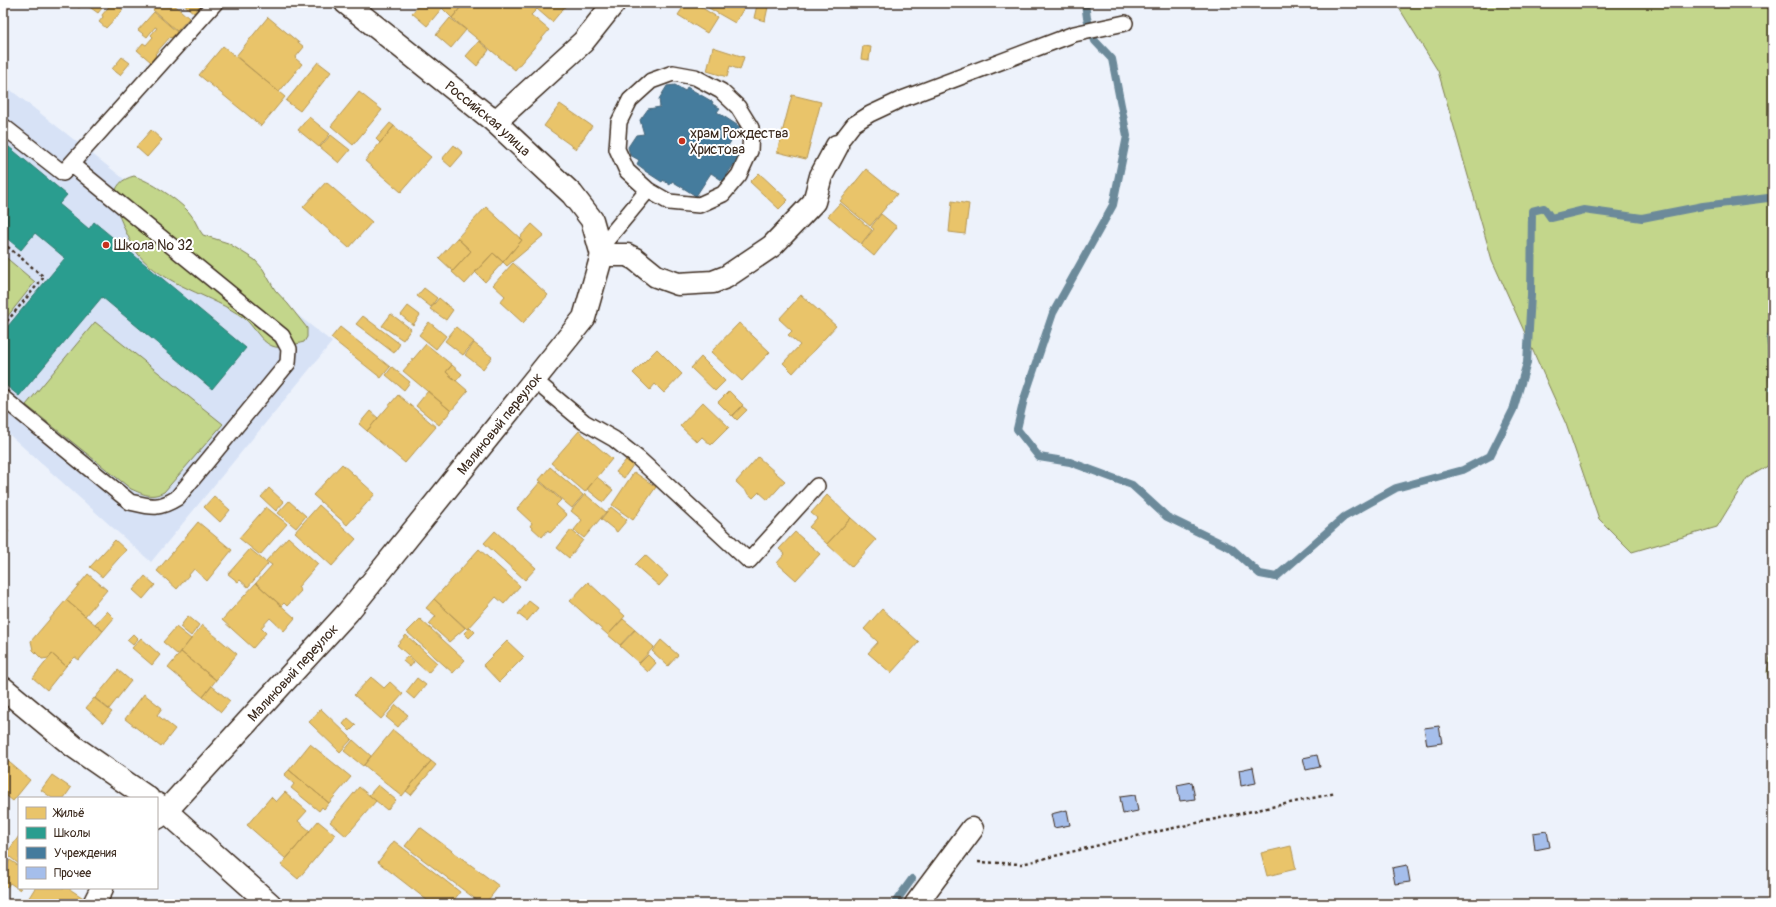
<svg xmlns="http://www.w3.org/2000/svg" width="1776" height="907" viewBox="0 0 1776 907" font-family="Pangolin,sans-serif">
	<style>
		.built { fill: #d7e2f6 }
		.green { fill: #c3d68b; stroke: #7f8054 }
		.water { fill: #8ccaec; stroke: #6c8a9a }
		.homes { fill: #e9c46a; stroke: #b59653 }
		.schools { fill: #2a9d8f; stroke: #2f7a6d }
		.public { fill: #457b9d; stroke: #426377 }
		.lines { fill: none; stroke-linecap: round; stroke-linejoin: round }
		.stream { stroke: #6c8a9a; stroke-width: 8 }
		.building { fill: #a5beeb; stroke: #3b2a1e }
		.service-casing { stroke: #3b2a1e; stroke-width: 18 }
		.minor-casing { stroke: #3b2a1e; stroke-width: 25 }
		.path { stroke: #3b2a1e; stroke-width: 2.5; stroke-dasharray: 3 3; stroke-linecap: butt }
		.service { stroke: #fff; stroke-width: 15 }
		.minor { stroke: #fff; stroke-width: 22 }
		.poi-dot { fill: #c8321e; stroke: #fff; stroke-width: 1.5 }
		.labels { text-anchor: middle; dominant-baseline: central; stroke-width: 4; stroke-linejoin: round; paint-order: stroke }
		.street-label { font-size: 14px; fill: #3b2a1e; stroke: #fff }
		.poi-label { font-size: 14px; fill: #3b2a1e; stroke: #fff; text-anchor: start }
	</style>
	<rect width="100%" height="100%" fill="#edf2fb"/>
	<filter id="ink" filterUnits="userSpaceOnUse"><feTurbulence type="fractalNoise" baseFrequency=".025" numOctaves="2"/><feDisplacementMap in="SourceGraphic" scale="8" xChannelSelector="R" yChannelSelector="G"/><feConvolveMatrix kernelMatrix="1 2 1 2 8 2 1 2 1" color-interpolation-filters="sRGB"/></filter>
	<g filter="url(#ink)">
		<path class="built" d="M3 84 332 342 151 562 3 429Z"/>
		<path class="green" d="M1396 3H1773V319L1767 338 1771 410 1773 418V463L1747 478 1717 527 1632 552 1599 519 1566 424 1492 260 1438 71Z
			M134 176C150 181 177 199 188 211 195 218 197 228 203 235L228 243 255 260 263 269 275 290 288 304 307 328V337L304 342C295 344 281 350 272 346 260 341 254 326 244 318 212 295 163 285 138 254 133 247 129 238 125 230 121 220 116 210 115 199 114 186 122 179 134 176Z
			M3 255 35 282 3 322Z
			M95 322 223 424 164 492C151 499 143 494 131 489L26 405Z
			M1773 641V702L1767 672Z"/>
		<path class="water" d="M1773 319V418L1771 410 1767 338Z"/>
		<path class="homes" d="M74 3H83L79 8Z
			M84 3H106L98 13Z
			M112 3H114L123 10 106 28 99 22 103 17 102 15Z
			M159 3H172L189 18 177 31 153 10Z
			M182 3H202L194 13Z
			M421 3H464L452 18 442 8 427 26 412 13Z
			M464 3H530L537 9 531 15 549 30 515 70 452 18Z
			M530 3H568L552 22Z
			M686 3H694L717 17 707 33 678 15Z
			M700 3H747L735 23Z
			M757 5 768 7 765 21 754 18Z
			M154 12 177 32 171 38 170 37 155 54 156 55 151 62 137 50 143 43 146 45 153 37 151 35 157 28 155 27 147 37 138 30Z
			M268 17 304 47 295 58 302 64 279 92 236 56Z
			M450 18 466 30 451 48 436 35Z
			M479 41 489 50 477 66 466 56Z
			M223 46 285 97 261 126 199 75Z
			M863 46 871 47 869 60 861 59Z
			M713 47 744 57 740 70 730 66 727 77 707 71Z
			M122 57 130 63 120 75 112 69Z
			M318 62 331 72 300 111 286 101Z
			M359 92 382 110 353 145 331 126Z
			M792 95 821 102 806 159 777 152Z
			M560 104 592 126 576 149 544 126Z
			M309 117 330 134 319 147 298 130Z
			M390 123 394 126 380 143 376 139Z
			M394 126 431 157 401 192 365 161Z
			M151 130 162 140 147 157 136 147Z
			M331 135 350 150 339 163 320 147Z
			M454 145 463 153 451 167 442 159Z
			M866 169 897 194 870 226 840 201Z
			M759 173 788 200 779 209 750 182Z
			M326 182 372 222 349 248 303 207Z
			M952 201 969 204 965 234 949 232Z
			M840 203 872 230 861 244 828 216Z
			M486 207 522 240 503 262 493 253 465 284 452 272 471 251 457 238Z
			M881 214 897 227 874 256 861 245 874 229 871 227Z
			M532 224 544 235 507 266 503 262 522 240 519 238Z
			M457 238 471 251 453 271 439 258Z
			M493 253 503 262 485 282 475 272Z
			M513 263 548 295 523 323 500 302 505 296 493 285Z
			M424 288 437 298 431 307 417 296Z
			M801 295 836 326 793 373 783 363 800 345 788 335 792 331 779 319Z
			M439 298 453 310 446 320 430 309Z
			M408 306 420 315 413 325 401 315Z
			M391 314 411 329 403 340 382 326Z
			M363 316 400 344 394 353 356 324Z
			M429 322 446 336 436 349 419 335Z
			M739 323 770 352 742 381 711 352Z
			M340 327 390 367 381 378 331 338Z
			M456 327 474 342 463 355 445 341Z
			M474 343 492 357 483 369 465 355Z
			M426 344 452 365 446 372 468 391 451 411 403 371Z
			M657 349 682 374 664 393 655 384 650 390 633 373Z
			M701 357 725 381 715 391 691 368Z
			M452 365 462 374 456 381 446 372Z
			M392 367 410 382 404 390 386 375Z
			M428 391 451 411 439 425 416 406Z
			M729 391 743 405 732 416 718 402Z
			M398 395 436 427 405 463 367 431Z
			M703 402 729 427 711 445 702 437 697 442 680 426Z
			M742 406 747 410 737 420 733 416Z
			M370 411 378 418 367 431 359 424Z
			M579 431 612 459 585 492 551 463Z
			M758 457 785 481 768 500 759 492 753 498 736 482Z
			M626 460 633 465 624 478 616 472Z
			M342 464 375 494 347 525 313 495Z
			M550 467 583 495 572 508 539 480Z
			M634 472 656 487 633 520 612 505Z
			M597 477 613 490 603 502 587 489Z
			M540 482 561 500 556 505 567 515 550 533 548 530 542 537 530 526 532 523 517 509Z
			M269 488 284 502 276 511 261 497Z
			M585 494 606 512 584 538 574 530 582 520 571 511Z
			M827 495 851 518 827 544 809 527 817 518 811 513Z
			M214 496 230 510 220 522 204 507Z
			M289 501 306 516 296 528 278 513Z
			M319 505 356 539 332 566 295 532Z
			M266 507 287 524 260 555 239 538Z
			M611 507 627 520 617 532 601 519Z
			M851 518 876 540 852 567 827 544Z
			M198 522 232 550 207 581 194 569 177 589 157 571Z
			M3 526 9 531 3 538Z
			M571 530 583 540 569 558 557 548Z
			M495 531 536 568 525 580 484 543Z
			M795 532 820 554 796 580 777 563 785 554 779 549Z
			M288 537 318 564 298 587 301 591 287 606 284 603 281 606 256 583 272 565 266 561Z
			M115 540 126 550 102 577 90 567Z
			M250 549 268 564 248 587 240 580 238 582 228 574Z
			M479 549 520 586 504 604 496 597 467 629 434 599Z
			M645 555 668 576 659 586 635 565Z
			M88 574 107 590 85 616 66 600Z
			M145 576 155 585 143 599 133 590Z
			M588 582 625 616 608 635 570 601Z
			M256 583 295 618 284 631 270 618 261 628 266 633 253 648 222 620Z
			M434 599 465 628 449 642 429 624 436 616 426 608Z
			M66 600 103 631 79 660 75 657 66 666 52 654 49 658 42 659 33 650 31 641Z
			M529 601 538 608 527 621 518 614Z
			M882 609 919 642 891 673 868 653 878 642 864 629Z
			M107 611 114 618 103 631 95 624Z
			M188 616 199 625 191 636 180 627Z
			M420 619 465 660 453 673 407 632Z
			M623 619 635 629 620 645 608 635Z
			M202 625 237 654 216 680 181 652Z
			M176 627 191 639 178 655 163 642Z
			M470 627 475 632 469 638 464 633Z
			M635 630 654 647 639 663 620 646Z
			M133 634 138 639 133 645 127 640Z
			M406 635 437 663 428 673 397 645Z
			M141 638 160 655 152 665 132 648Z
			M661 640 678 655 668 666 652 651Z
			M507 641 524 657 499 682 483 665Z
			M181 652 216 680 203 697 168 668Z
			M52 654 66 666 47 690 33 678Z
			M648 655 656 663 648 672 639 664Z
			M407 656 414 662 410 667 403 661Z
			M118 670 131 681 109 709 95 698Z
			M371 677 384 688 390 682 403 694 381 719 354 695Z
			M417 678 426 685 414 699 406 692Z
			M212 686 230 701 221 712 203 697Z
			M144 694 162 708 157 715 175 729 161 747 125 719Z
			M94 698 112 712 103 723 86 708Z
			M396 705 408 715 398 727 386 717Z
			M321 709 352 739 340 752 309 722Z
			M348 718 356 725 350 731 343 724Z
			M393 730 431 761 402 796 364 765Z
			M353 740 371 756 363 766 344 751Z
			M310 744 351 777 329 803 289 770Z
			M3 757 30 780 13 801 3 793Z
			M431 761 436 765 411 795 406 791Z
			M289 770 329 803 324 809 322 807 319 811 291 788 294 784 284 775Z
			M52 775 71 788 64 798H52L41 790Z
			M378 785 396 800 387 810 369 795Z
			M359 787 376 801 346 836 330 822Z
			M285 792 307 811 298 821 310 831 286 859 247 825 271 797 276 802Z
			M318 821 335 835 298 879 281 865Z
			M420 827 499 886 485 904H482L405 846Z
			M19 836V864L6 854Z
			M394 841 460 892 451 904H432L378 862Z
			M1291 846 1296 869 1267 876 1261 853Z
			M3 857 8 861 3 868Z
			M10 860 19 866V888H21L20 890 10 883 7 887 3 884V871Z
			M35 888H68L85 899 81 904H25Z
			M204 900 209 904H201Z"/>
		<path class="schools" d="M3 142 67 195 59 204 89 229 94 222 246 348 212 389 102 297 19 396 3 383V332L65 258 35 233 21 250 3 235Z"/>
		<path class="public" d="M675 85 685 91 687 87 713 102 712 104 720 108 717 112 740 127 726 149 739 156 723 181 711 173 696 196 672 181 670 185 663 180 662 182 645 171V170L637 164 639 160 630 155 628 147 636 135 644 134 640 120 648 109 660 107 659 99 667 86Z"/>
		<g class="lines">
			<path class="stream" d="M1085 3 1087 18 1095 41 1112 59 1127 136 1113 205 1053 313 1024 399 1017 429 1039 457 1070 462 1132 485 1167 517 1231 548 1260 574 1276 577 1344 517 1396 488 1463 470 1490 456 1513 410 1527 363 1531 295 1532 211 1544 208 1551 218 1584 210 1642 218 1703 206 1768 198 1773 200
				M894 904 912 879"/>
		</g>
		<path class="building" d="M1439 726 1442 743 1427 745 1424 728Z
			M1317 755 1320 767 1306 770 1303 758Z
			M1253 767 1256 783 1241 786 1239 770Z
			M1192 782 1195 799 1180 801 1177 785Z
			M1135 795 1138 811 1123 814 1120 797Z
			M1067 810 1070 825 1054 828 1051 814Z
			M1547 831 1550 847 1535 850 1533 833Z
			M1407 865 1410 882 1395 884 1392 868Z
			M1323 899 1324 904H1308V901Z"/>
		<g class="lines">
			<g class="service-casing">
				<path id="service" d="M673 73 695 77 721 91 738 107 751 128 750 151 739 175 723 194 699 205 669 202 648 190 627 171 617 149 619 122 630 100 651 81Z
					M3 126 63 173 215 3
					M837 146 854 124 870 114 902 99 1074 34 1125 23
					M600 248 648 190
					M534 380 584 422 614 439 639 459 749 561 817 486
					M3 398 130 502C151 507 158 510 177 498L288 363 289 349 282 336 71 164"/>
			</g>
			<g class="minor-casing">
				<g id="minor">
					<path id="s1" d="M346 3 495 122 572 194 592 220 602 255"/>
					<path d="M495 122 583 42 614 3"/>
					<path d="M602 255H627L635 259 656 276 678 284 713 282 726 277 772 246 814 202 821 176 837 146"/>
					<path d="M3 688 73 746 148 798"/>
					<path d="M157 804 166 811 270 904"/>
					<path id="s2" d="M157 818 166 811 348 612 584 318 602 255"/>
					<path d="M94 904 102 888"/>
					<path d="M916 904 972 829"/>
				</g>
			</g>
			<path class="path" d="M3 243 44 277 3 326
				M978 862 1022 864 1132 837 1336 793"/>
			<use href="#service" class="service"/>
			<use href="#minor" class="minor"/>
		</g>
	</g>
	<g class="poi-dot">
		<circle cx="682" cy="141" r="4"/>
		<circle cx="106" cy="245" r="4"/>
	</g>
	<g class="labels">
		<g class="street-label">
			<text stroke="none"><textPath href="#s1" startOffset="183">Российская улица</textPath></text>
			<text stroke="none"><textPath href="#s2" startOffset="523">Малиновый переулок</textPath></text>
			<text stroke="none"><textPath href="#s2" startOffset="199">Малиновый переулок</textPath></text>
		</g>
		<g class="poi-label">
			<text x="690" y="133">храм Рождества<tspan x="690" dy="16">Христова</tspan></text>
			<text x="114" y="245">Школа № 32</text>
		</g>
	</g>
	<rect width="1776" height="907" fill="none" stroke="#fff" stroke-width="16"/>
	<rect x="8" y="8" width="1760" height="891" fill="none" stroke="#3b2a1e" stroke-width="1.5" filter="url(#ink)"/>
	<rect x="18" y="797" width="140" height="92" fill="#ffffff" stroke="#b1aaa5"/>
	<rect x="26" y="807" width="20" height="12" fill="#e9c46a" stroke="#b1aaa5"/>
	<text x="54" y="817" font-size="12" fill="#3b2a1e">Жильё</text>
	<rect x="26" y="827" width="20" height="12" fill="#2a9d8f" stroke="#b1aaa5"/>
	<text x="54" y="837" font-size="12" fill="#3b2a1e">Школы</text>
	<rect x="26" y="847" width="20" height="12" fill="#457b9d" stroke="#b1aaa5"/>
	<text x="54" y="857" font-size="12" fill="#3b2a1e">Учреждения</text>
	<rect x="26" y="867" width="20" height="12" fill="#a5beeb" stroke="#b1aaa5"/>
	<text x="54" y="877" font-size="12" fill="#3b2a1e">Прочее</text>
</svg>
